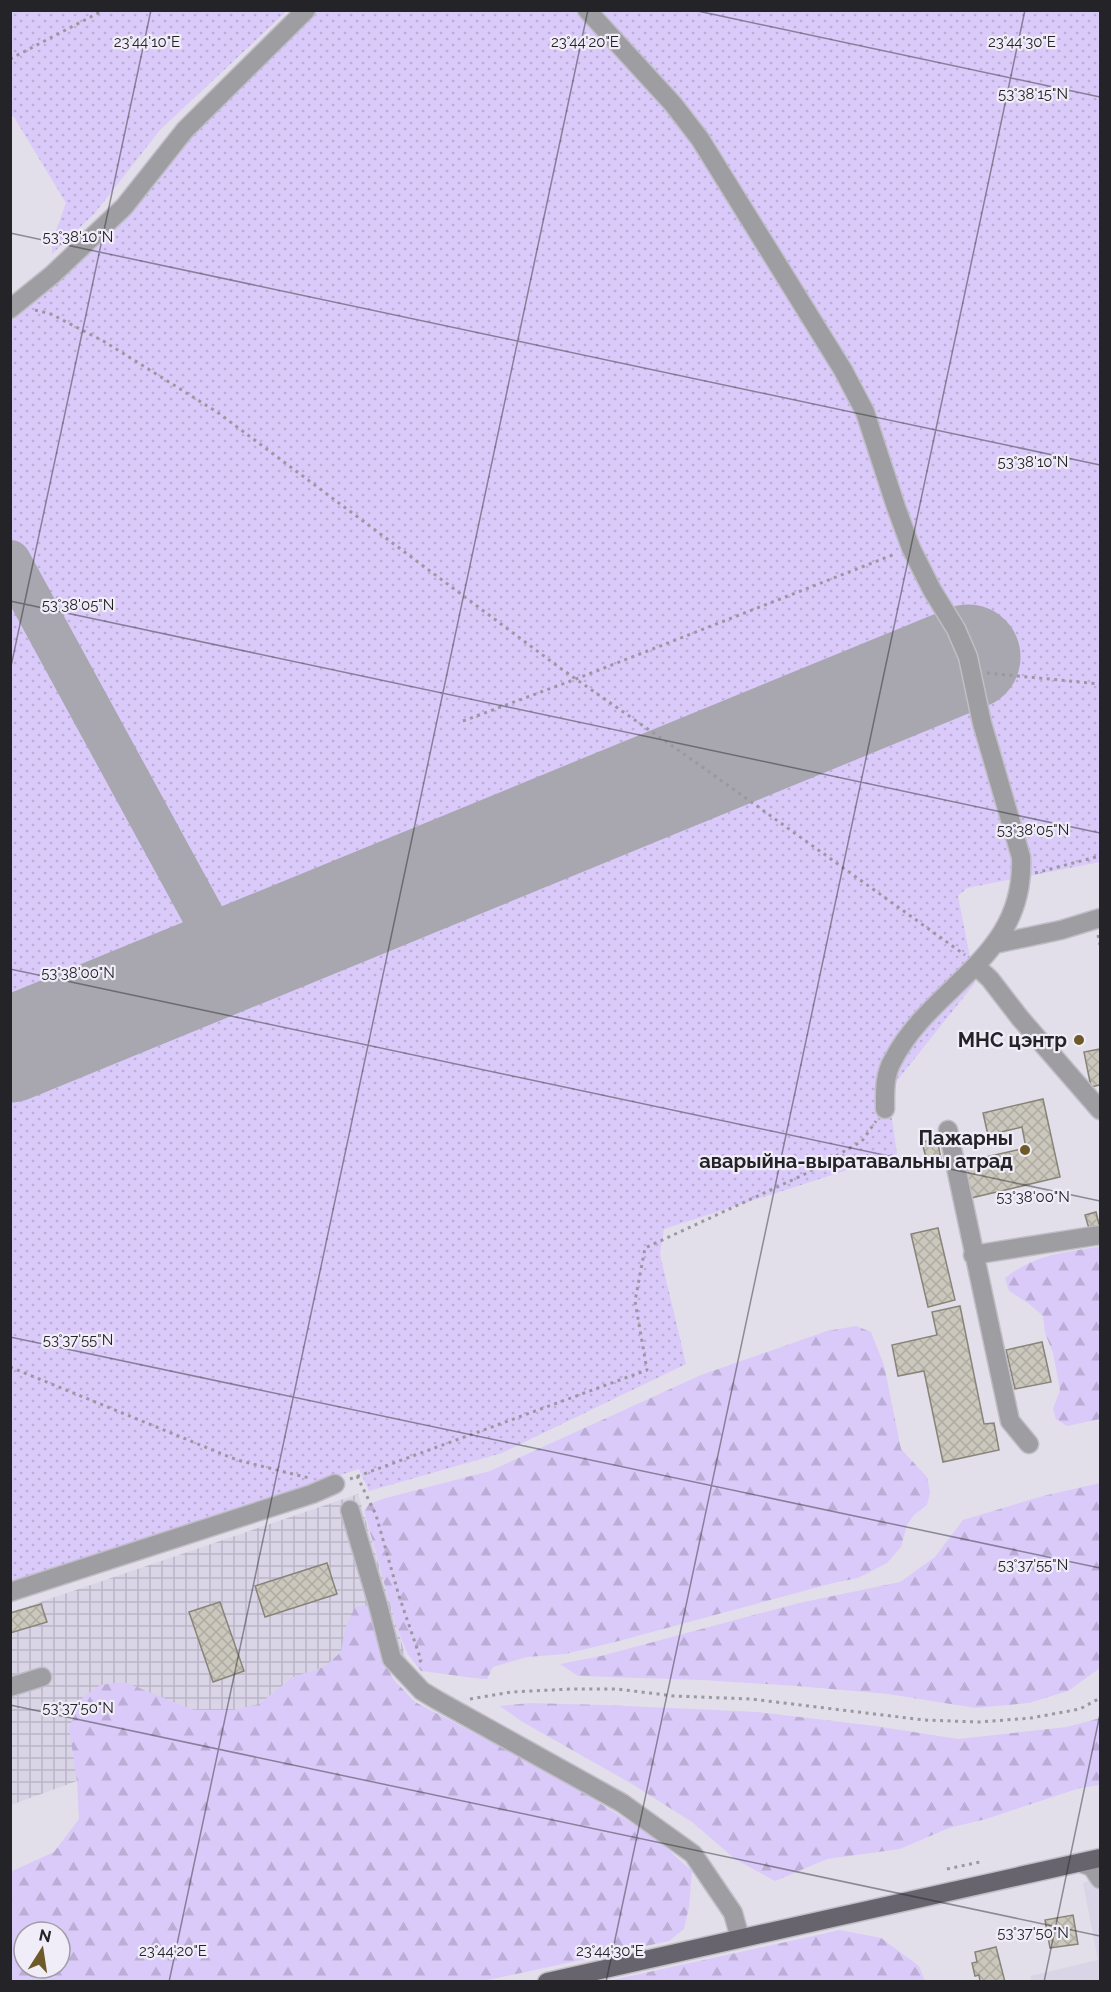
<svg xmlns="http://www.w3.org/2000/svg" width="1111" height="1992" viewBox="0 0 1111 1992" font-family="Raleway,sans-serif">
	<style>
		.built { fill: #dad4e7 }
		.industrial { fill: url(#industrial-grid) }
		.grass { fill: url(#grass-dots) }
		.forest { fill: url(#forest-firs); fill-rule: evenodd }
		.lines { fill: none; stroke-linecap: round; stroke-linejoin: round }
		.taxiway { stroke: #a8a6ae; stroke-width: 42 }
		.runway { stroke: #a8a6ae; stroke-width: 105 }
		.building { fill: url(#building-cross-hatch); stroke: #88847a; stroke-width: 1.5 }
		.minor-casing { stroke: #c0bdc7; stroke-width: 21 }
		.major-casing { stroke: #c0bdc7; stroke-width: 21 }
		.path { stroke: #9b98a1; stroke-width: 3; stroke-dasharray: 3 4.5; stroke-linecap: butt }
		.minor { stroke: #9e9da2; stroke-width: 18 }
		.major { stroke: #67646d; stroke-width: 18 }
		.ticks { fill: none; stroke: #242327; stroke-width: 1.5; stroke-opacity: 0.45 }
		.poi-dot { fill: #6e5a29; stroke: #f0ecf8; stroke-width: 2 }
		.labels { text-anchor: middle; dominant-baseline: central; stroke-width: 4.5; stroke-linejoin: round; paint-order: stroke }
		.poi-label { font-size: 20px; font-weight: bold; fill: #242327; stroke: #f0ecf8; text-anchor: end }
		.ticks-label { font-size: 15px; text-anchor: middle; fill: #242327; stroke: #f0ecf8; stroke-width: 4.5; stroke-linejoin: round; paint-order: stroke }
	</style>
	<defs>
		<pattern id="industrial-grid" width="8" height="8" patternUnits="userSpaceOnUse" patternTransform="scale(1.5)"><rect width="8" height="8" fill="#dad4e7"/><path d="M0 4h8M4 0v8" fill="none" stroke="#bbb6c6"/></pattern>
		<pattern id="grass-dots" width="8" height="8" patternUnits="userSpaceOnUse" patternTransform="scale(1.5)"><rect width="8" height="8" fill="#dacaf9"/><path d="M2 2h.1M6 6h.1" fill="none" stroke="#bbadd5" stroke-width="1.8" stroke-linecap="round"/></pattern>
		<pattern id="forest-firs" width="22" height="20" patternUnits="userSpaceOnUse" patternTransform="scale(1.5)"><rect width="22" height="20" fill="#dacaf9"/><path d="M5 1l3.5 6h-7zM16 11l3.5 6h-7z" fill="#bbadd5"/></pattern>
		<pattern id="building-cross-hatch" width="8" height="8" patternUnits="userSpaceOnUse" patternTransform="scale(1.5)"><rect width="8" height="8" fill="#cbc7bc"/><path d="M0 0l8 8M0 8l8-8" fill="none" stroke="#aeaba2"/></pattern>
	</defs>
	<rect width="100%" height="100%" fill="#e2dfea"/>
	<path class="built" d="M1100 1878V1981H1031L1030 1976 1098 1960 1083 1883Z"/>
	<path class="industrial" d="M358 1494 407 1661 11 1805V1612Z"/>
	<path class="grass" d="M10 11 11 10 287 11 160 130 94 214 52 254V242L66 203 14 117 11 116Z
		M315 11H1100V862L967 888 958 896 975 983 888 1092 897 1154 664 1229 660 1254 686 1364 502 1453 369 1491 359 1469 11 1581V320L35 302 192 135Z"/>
	<path class="forest" d="M1097 1247H1100V1419L1067 1426 1056 1419 1053 1409 1060 1390 1053 1353 1045 1333 1043 1316 1028 1303 1009 1291 1005 1278C1034 1255 1061 1253 1097 1247Z
		M856 1326 871 1332 884 1365 901 1449 927 1477 930 1493 927 1505 914 1515 907 1525 901 1547 887 1563 858 1578 833 1583 615 1642 565 1654 527 1657 493 1667 487 1679C465 1678 443 1673 421 1671L407 1653 396 1625 364 1511 369 1504 386 1498 490 1471 701 1375 827 1331Z
		M1100 1483V1668L1068 1691 1029 1703 976 1708 888 1694 797 1686 703 1680 578 1676 560 1664 601 1656 799 1603 900 1582 935 1557 963 1520 1043 1496Z
		M365 1605 372 1610 376 1635 383 1661 394 1680 415 1702 556 1776 654 1837 692 1871 689 1907 684 1929 669 1941 479 1982 11 1981 10 1872 54 1852 79 1819 77 1781 69 1728 82 1698 100 1685 124 1682 194 1710H233L259 1704 293 1677 324 1667 341 1652 345 1629 355 1607ZM24 1932H60V1968H24Z
		M529 1703 605 1705 757 1712 875 1726 958 1739 1067 1727 1100 1718V1785L1080 1788 986 1819 949 1828 900 1849 827 1859 775 1881 735 1859 692 1822 632 1784 521 1721 500 1706Z
		M840 1930 881 1938 919 1966 925 1981H608Z"/>
	<g class="lines">
		<path class="taxiway" d="M10 561 211 930V968"/>
		<path class="runway" d="M10 1050 968 657"/>
	</g>
	<path class="building" d="M1100 1049V1085L1091 1087 1084 1052Z
		M1043 1099 1060 1177 971 1198 963 1162 1026 1148 1022 1127 988 1135 983 1113Z
		M937 1139 941 1159 927 1162 922 1142Z
		M1096 1212 1100 1228 1090 1232 1085 1215Z
		M938 1228 955 1300 928 1307 911 1234Z
		M960 1306 984 1424 994 1423 999 1450 943 1462 924 1371 898 1376 892 1345 937 1335 932 1312Z
		M1042 1342 1051 1382 1015 1389 1006 1350Z
		M327 1563 337 1594 265 1617 255 1586Z
		M220 1602 244 1671 213 1682 189 1612Z
		M41 1604 47 1622 10 1633V1613Z
		M1073 1915 1078 1944 1050 1948 1045 1920Z
		M996 1947 1005 1982H980L979 1975 975 1976 972 1963 977 1962 975 1952Z"/>
	<g class="lines">
		<g class="minor-casing">
			<path id="minor" d="M587 10 673 104 700 139 843 370 865 412 896 507 911 548 932 590 956 629 968 657 982 723 1021 857C1026 958 932 984 893 1060 884 1075 885 1092 885 1109
				M10 309 52 275 124 207 185 130 306 10
				M995 944 1061 930 1100 918
				M977 967 990 979 1020 1018 1100 1110
				M948 1130 1010 1421 1029 1444
				M973 1255 1100 1235
				M350 1510 378 1605 392 1659 422 1691 437 1700 622 1803 693 1854 733 1913 740 1938
				M10 1592 312 1494 335 1484
				M10 1687 42 1677
				M1081 1863 1092 1867 1100 1879"/>
		</g>
		<g class="major-casing">
			<path id="major" d="M547 1982 1100 1858"/>
		</g>
		<path class="path" d="M10 59 104 10
			M35 310 51 314 105 342 217 412 560 668 701 766 965 955
			M987 673 1100 684
			M463 721 576 679 895 554
			M1035 873 1100 856
			M1098 935 1100 945
			M10 1367 237 1460 309 1478
			M357 1476 376 1515 399 1596 421 1660 419 1663
			M350 1479 647 1370 635 1301 645 1248 803 1175 862 1141 876 1121
			M470 1699 512 1692 570 1689H617L674 1696 751 1699 924 1720 979 1722 1031 1718 1080 1709 1100 1698
			M947 1869 980 1862"/>
		<use href="#minor" class="minor"/>
		<use href="#major" class="major"/>
	</g>
	<path class="ticks" d="M693 10 1100 97M10 233 1100 465M10 601 1100 833M10 671 151 10M10 969 1100 1201M10 1337 1100 1568M10 1705 1100 1936M169 1982 588 10M606 1982 1025 10M1044 1982 1100 1714"/>
	<g class="poi-dot">
		<circle cx="1079" cy="1040" r="6"/>
		<circle cx="1025" cy="1150" r="6"/>
	</g>
	<g class="labels">
		<g class="poi-label">
			<text x="1067" y="1040">МНС цэнтр</text>
			<text x="1013" y="1138">Пажарны<tspan x="1013" dy="23">аварыйна-выратавальны атрад</tspan></text>
		</g>
	</g>
	<g class="ticks-label">
		<text x="147" y="47">23°44'10"E</text>
		<text x="585" y="47">23°44'20"E</text>
		<text x="1022" y="47">23°44'30"E</text>
		<text x="1033" y="99">53°38'15"N</text>
		<text x="78" y="242">53°38'10"N</text>
		<text x="1033" y="467">53°38'10"N</text>
		<text x="78" y="610">53°38'05"N</text>
		<text x="1033" y="835">53°38'05"N</text>
		<text x="78" y="978">53°38'00"N</text>
		<text x="1033" y="1202">53°38'00"N</text>
		<text x="78" y="1345">53°37'55"N</text>
		<text x="1033" y="1570">53°37'55"N</text>
		<text x="78" y="1713">53°37'50"N</text>
		<text x="1033" y="1938">53°37'50"N</text>
		<text x="173" y="1956">23°44'20"E</text>
		<text x="610" y="1956">23°44'30"E</text>
	</g>
	<rect width="1111" height="1992" fill="none" stroke="#242327" stroke-width="24"/>
	<g transform="translate(42 1950) rotate(12)"><circle r="28" fill="#f0ecf8" stroke="#9e9ca4" stroke-width="1.5"/>
	<path d="M0-4.5L10 22L0 15L-10 22Z" fill="#6e5a29"/>
	<text y="-9" font-size="16" font-weight="bold" text-anchor="middle" fill="#242327">N</text>
	</g>
</svg>
